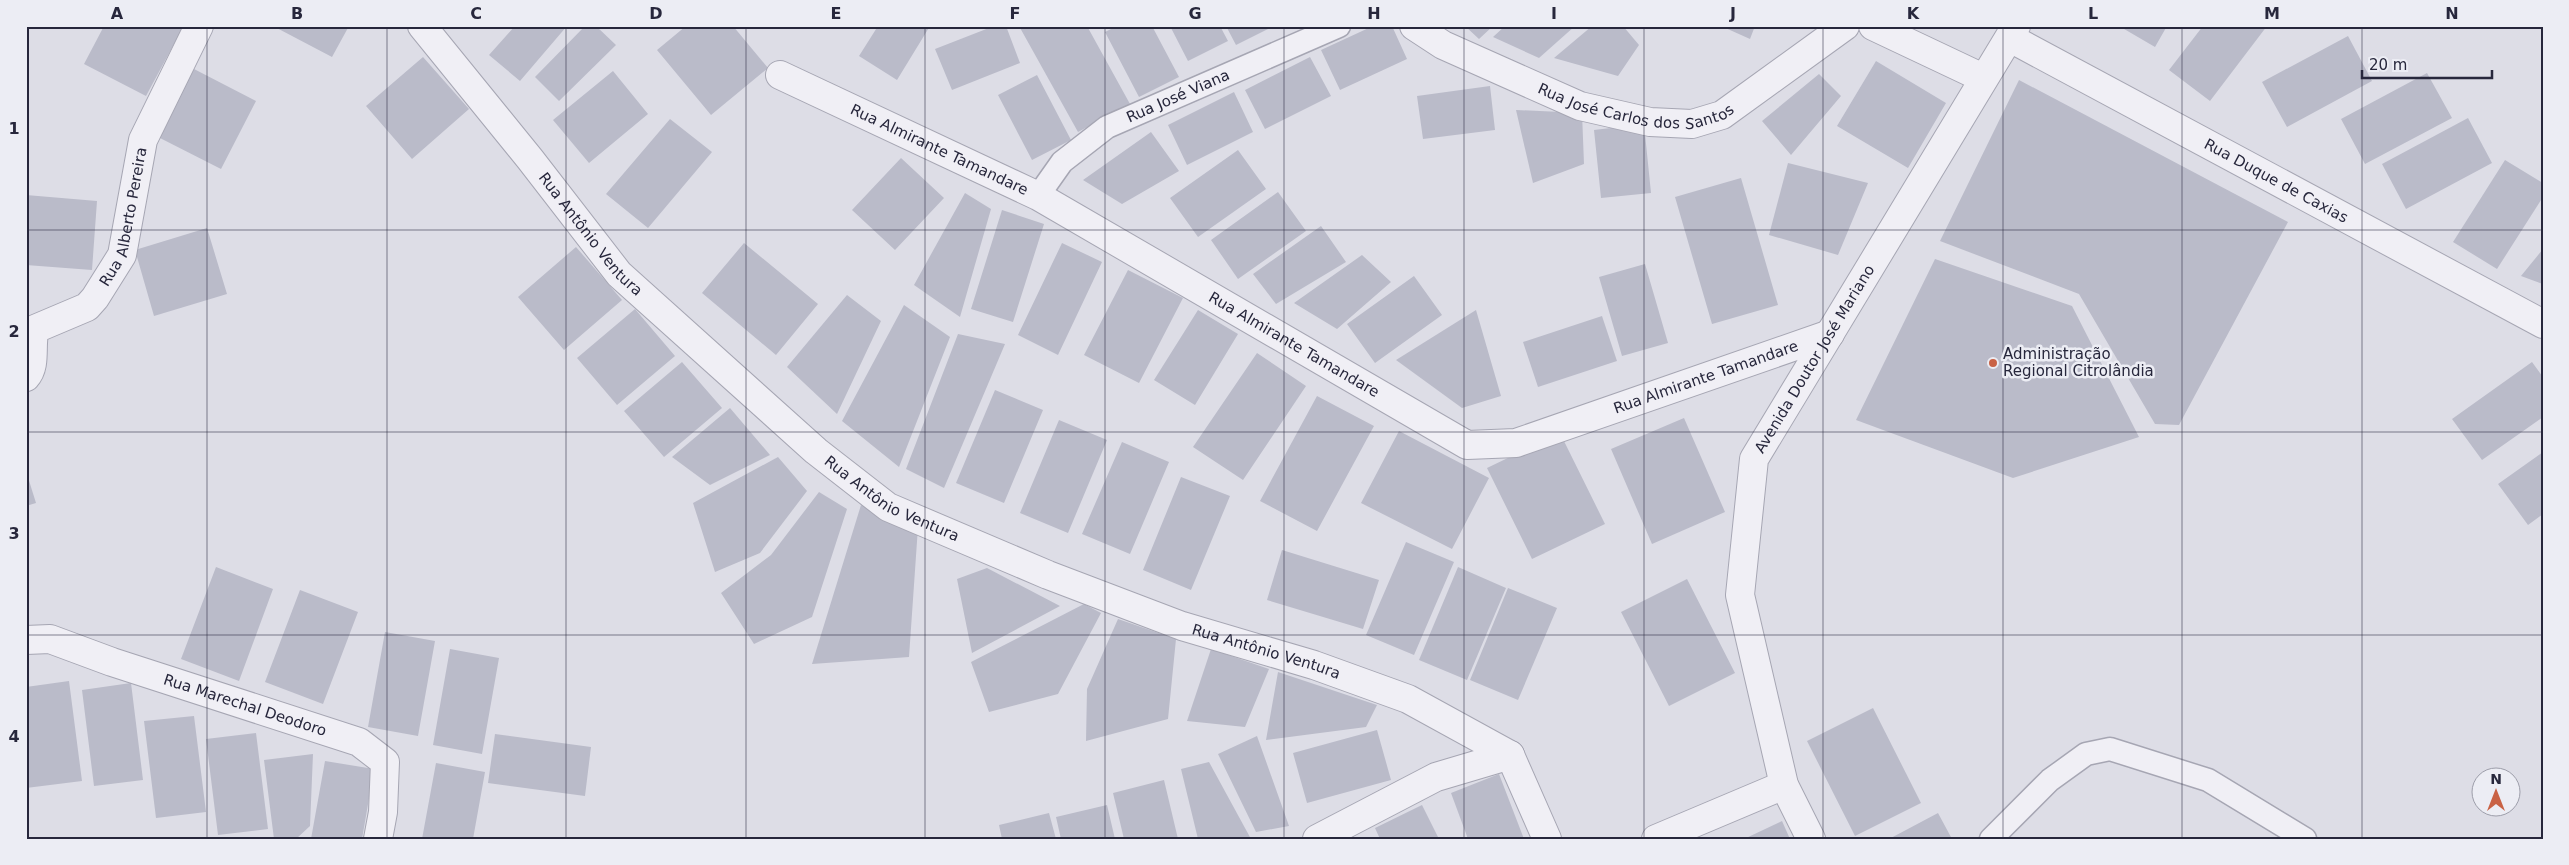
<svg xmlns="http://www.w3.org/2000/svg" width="2569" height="865" viewBox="0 0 2569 865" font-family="'DejaVu Sans',sans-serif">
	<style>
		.building { fill: #babbc9 }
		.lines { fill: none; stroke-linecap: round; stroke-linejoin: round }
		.service-casing { stroke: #a6a6b3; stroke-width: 25 }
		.minor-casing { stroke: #a6a6b3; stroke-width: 30 }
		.tertiary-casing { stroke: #a6a6b3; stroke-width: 30 }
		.service { stroke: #f0eff5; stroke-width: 22 }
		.minor { stroke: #f0eff5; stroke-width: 28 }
		.tertiary { stroke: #f0eff5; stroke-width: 28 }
		.grid { fill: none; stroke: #27273c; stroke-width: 1; stroke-opacity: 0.55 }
		.poi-dot { fill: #c96245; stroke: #ecedf4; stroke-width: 2 }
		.labels { text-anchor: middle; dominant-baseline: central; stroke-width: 5; stroke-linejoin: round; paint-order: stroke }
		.street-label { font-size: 15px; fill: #27273c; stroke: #ecedf4 }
		.poi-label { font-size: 15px; fill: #27273c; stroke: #ecedf4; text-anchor: start }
		.neatline { fill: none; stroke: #27273c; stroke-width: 2 }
		.grid-label { font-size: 16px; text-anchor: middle; font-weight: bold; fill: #27273c }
	</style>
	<rect width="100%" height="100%" fill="#dddde6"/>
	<path class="building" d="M104 26H177L182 29 146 96 84 64Z
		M273 26H349L332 57Z
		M515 26H567L520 81 489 55Z
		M585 26H596L616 45 559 101 535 77Z
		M686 26H733L768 68 711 115 657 50Z
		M878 26H930L897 80 859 56Z
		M994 26H1006L1020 63 952 90 935 49Z
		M1019 26H1087L1130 104 1078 132Z
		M1117 26H1152L1179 77 1139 97 1105 32Z
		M1170 26H1220L1228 41 1188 61Z
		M1226 26H1274L1236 45Z
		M1373 26H1392L1407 59 1340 90 1321 50Z
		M1465 26H1493L1479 39Z
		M1505 26H1575L1539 58 1493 37Z
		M1592 26H1623L1639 45 1618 76 1554 58Z
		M1721 26H1755L1750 39Z
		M2119 26H2167L2155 47Z
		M2203 26H2267L2210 101 2169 70Z
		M2348 36 2372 81 2287 127 2262 82Z
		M423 57 469 109 412 159 366 106Z
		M1310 57 1331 96 1265 129 1245 90Z
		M1876 61 1946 103 1908 168 1837 126Z
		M194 69 256 101 221 169 158 137Z
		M613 71 648 114 589 163 553 120Z
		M2427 73 2452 118 2365 164 2341 119Z
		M1819 74 1841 96 1791 155 1762 121Z
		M1037 75 1071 140 1032 160 998 95Z
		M2019 80 2288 222 2179 425 2155 424 2079 294 1940 241Z
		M1490 86 1495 130 1423 139 1417 96Z
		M1234 92 1253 132 1187 165 1168 125Z
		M1516 110 1582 113 1584 164 1533 183Z
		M2468 118 2492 163 2406 209 2382 164Z
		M670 119 712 152 648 228 606 194Z
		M1644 124 1651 193 1601 198 1594 130Z
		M1151 132 1179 171 1122 204 1083 180Z
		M1238 150 1266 189 1198 237 1170 198Z
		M901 158 944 198 895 250 852 210Z
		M2505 160 2543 183V197L2497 269 2453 242Z
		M1788 163 1868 183 1838 255 1769 235Z
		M1741 178 1778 305 1712 324 1675 197Z
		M1278 192 1306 231 1238 279 1211 240Z
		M965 193 991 209 960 317 914 285Z
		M26 195 97 201 92 270 26 265Z
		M1002 210 1044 224 1013 322 971 309Z
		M1321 226 1346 262 1276 304 1253 274Z
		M207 228 227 294 154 316 135 250Z
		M744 243 818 304 776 355 702 293Z
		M1062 243 1102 262 1058 355 1018 335Z
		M576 247 622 300 564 350 518 297Z
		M2543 249V284L2521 276Z
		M1362 255 1391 282 1337 329 1294 303Z
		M1935 259 2072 306 2139 437 2013 478 1856 420Z
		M1645 264 1668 343 1622 356 1599 277Z
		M1128 270 1183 298 1139 383 1084 355Z
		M1414 276 1442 315 1375 363 1347 324Z
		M847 295 881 321 837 414 787 367Z
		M904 305 950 337 899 467 842 421Z
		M635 309 675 356 617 405 577 358Z
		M1198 310 1238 334 1195 405 1154 380Z
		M1476 310 1501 396 1462 408 1396 360Z
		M1602 316 1617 361 1538 387 1523 342Z
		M958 334 1005 344 944 488 906 469Z
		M1257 353 1306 386 1243 480 1193 447Z
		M682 362 722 408 664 457 624 411Z
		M2532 362 2543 377V417L2482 460 2452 419Z
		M995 390 1043 410 1004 503 956 483Z
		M1317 396 1374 426 1317 531 1260 501Z
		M730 408 770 455 710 485 672 457Z
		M1684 418 1725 512 1652 544 1611 449Z
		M1059 420 1107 440 1068 533 1020 513Z
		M1399 431 1489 478 1452 549 1361 503Z
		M1560 433 1605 524 1532 559 1487 468Z
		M1122 442 1169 462 1130 554 1082 534Z
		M2543 452V514L2528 525 2498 484Z
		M778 457 807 491 760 553 715 572 693 503Z
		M26 471 36 503 26 506Z
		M1181 477 1230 496 1191 590 1143 570Z
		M819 492 847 509 812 617 754 644 721 593 771 555Z
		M861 505 918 527 909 657 812 664Z
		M1406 542 1454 562 1414 655 1366 635Z
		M1282 550 1379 580 1363 629 1267 600Z
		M216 567 273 589 239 681 181 659Z
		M1458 567 1506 588 1467 680 1419 660Z
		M987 568 1060 606 972 653 957 579Z
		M1687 579 1735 673 1669 706 1621 612Z
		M1508 588 1557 608 1518 700 1470 680Z
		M300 590 358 612 323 704 265 682Z
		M1084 604 1101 613 1058 694 989 712 971 662Z
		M1118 619 1176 639 1168 719 1086 741 1087 689Z
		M385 632 435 641 418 736 368 727Z
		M450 649 499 658 482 754 433 745Z
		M1211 649 1269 669 1245 727 1187 721Z
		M1278 672 1377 705 1366 727 1266 740Z
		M69 681 82 781 26 788V687Z
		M131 683 143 780 94 786 82 690Z
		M1873 708 1921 803 1855 836 1807 741Z
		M194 716 206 812 156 818 144 721Z
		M1377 730 1391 780 1307 803 1293 753Z
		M256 733 268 829 218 835 206 739Z
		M495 734 591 747 585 796 488 783Z
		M1257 736 1289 826 1256 832 1218 754Z
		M313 754 310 826 296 839H274L264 760Z
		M325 761 374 769 362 839H311Z
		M1209 762 1251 839H1198L1181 769Z
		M436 763 485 772 473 839H422Z
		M1499 774 1524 839H1468L1451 793Z
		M1164 780 1178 839H1124L1113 793Z
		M1107 805 1115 839H1061L1056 817Z
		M1422 805 1439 839H1380L1375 828Z
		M1049 813 1056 839H1002L999 825Z
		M1938 813 1952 839H1889Z
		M1782 821 1790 839H1744Z"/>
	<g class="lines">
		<g class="service-casing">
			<g id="service">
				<path id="s1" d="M1038 196 1062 162 1107 127 1339 26"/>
				<path d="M1991 839 2050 780 2086 754 2110 749 2208 780 2305 839"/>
			</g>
		</g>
		<g class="minor-casing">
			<g id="minor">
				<path id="s2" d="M422 26 530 159 619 274 816 451 888 507 1048 575 1182 626 1314 665 1408 699 1510 755"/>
				<path id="s3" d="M1414 26 1443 45 1580 106 1650 122 1692 124 1722 115 1845 26"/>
				<path d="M1873 26 1983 78"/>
				<path id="s4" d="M2010 38 2543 324"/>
				<path id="s5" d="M780 75 1038 196 1467 445 1516 443 1830 334"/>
				<path id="s6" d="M26 377C37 365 30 344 35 329L87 307 95 298 122 255 143 140 199 26"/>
				<path id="s7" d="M26 640 50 639 112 662 359 742 385 762 383 812 378 839"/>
				<path d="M1510 755 1547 839"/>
				<path d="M1317 839 1436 777 1510 755"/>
				<path d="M1656 839 1784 785"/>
			</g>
		</g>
		<g class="tertiary-casing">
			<g id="tertiary">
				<path id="s8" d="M1811 839 1784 785 1740 595 1754 459 2016 26"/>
			</g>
		</g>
		<use href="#service" class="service"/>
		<use href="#minor" class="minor"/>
		<use href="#tertiary" class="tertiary"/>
	</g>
	<path class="grid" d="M207 26V839M387 26V839M566 26V839M746 26V839M925 26V839M1105 26V839M1284 26V839M1464 26V839M1644 26V839M1823 26V839M2003 26V839M2182 26V839M2362 26V839M26 230H2543M26 432H2543M26 635H2543"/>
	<circle class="poi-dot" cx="1993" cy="363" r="5"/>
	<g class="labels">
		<g class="street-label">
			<text stroke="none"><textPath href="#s3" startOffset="241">Rua José Carlos dos Santos</textPath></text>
			<text stroke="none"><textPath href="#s1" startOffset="176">Rua José Viana</textPath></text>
			<text stroke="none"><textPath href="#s5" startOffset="176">Rua Almirante Tamandare</textPath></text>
			<text stroke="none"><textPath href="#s4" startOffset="302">Rua Duque de Caxias</textPath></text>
			<text stroke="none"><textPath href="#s6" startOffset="206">Rua Alberto Pereira</textPath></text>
			<text stroke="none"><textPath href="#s2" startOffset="268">Rua Antônio Ventura</textPath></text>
			<text stroke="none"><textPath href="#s5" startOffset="581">Rua Almirante Tamandare</textPath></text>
			<text stroke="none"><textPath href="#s8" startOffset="509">Avenida Doutor José Mariano</textPath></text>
			<text stroke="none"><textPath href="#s5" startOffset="1031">Rua Almirante Tamandare</textPath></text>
			<text stroke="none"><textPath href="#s2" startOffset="672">Rua Antônio Ventura</textPath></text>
			<text stroke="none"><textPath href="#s2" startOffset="1078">Rua Antônio Ventura</textPath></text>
			<text stroke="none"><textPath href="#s7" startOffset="230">Rua Marechal Deodoro</textPath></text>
		</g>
		<g class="poi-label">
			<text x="2003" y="354">Administração<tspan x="2003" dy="17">Regional Citrolândia</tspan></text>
		</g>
	</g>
	<rect width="2569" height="865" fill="none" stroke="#ecedf4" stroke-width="55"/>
	<g transform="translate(2496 792)"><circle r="24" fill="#ecedf4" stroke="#9d9eaa"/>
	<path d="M0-4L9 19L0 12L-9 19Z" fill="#c96245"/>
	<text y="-8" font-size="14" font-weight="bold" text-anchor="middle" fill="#27273c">N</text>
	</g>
	<path d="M2362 70v8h130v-8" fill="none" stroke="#27273c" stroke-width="2.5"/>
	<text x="2369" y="70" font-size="15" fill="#27273c" stroke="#ecedf4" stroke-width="4" paint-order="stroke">20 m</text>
	<rect x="28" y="28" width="2514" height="810" class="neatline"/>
	<g class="grid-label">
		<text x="117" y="19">A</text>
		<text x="297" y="19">B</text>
		<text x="476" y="19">C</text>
		<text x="656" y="19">D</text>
		<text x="836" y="19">E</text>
		<text x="1015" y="19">F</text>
		<text x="1195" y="19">G</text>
		<text x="1374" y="19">H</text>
		<text x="1554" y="19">I</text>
		<text x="1733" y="19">J</text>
		<text x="1913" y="19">K</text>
		<text x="2093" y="19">L</text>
		<text x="2272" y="19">M</text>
		<text x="2452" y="19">N</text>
		<text x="14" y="134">1</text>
		<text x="14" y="337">2</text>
		<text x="14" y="539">3</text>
		<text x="14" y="742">4</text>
	</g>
</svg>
